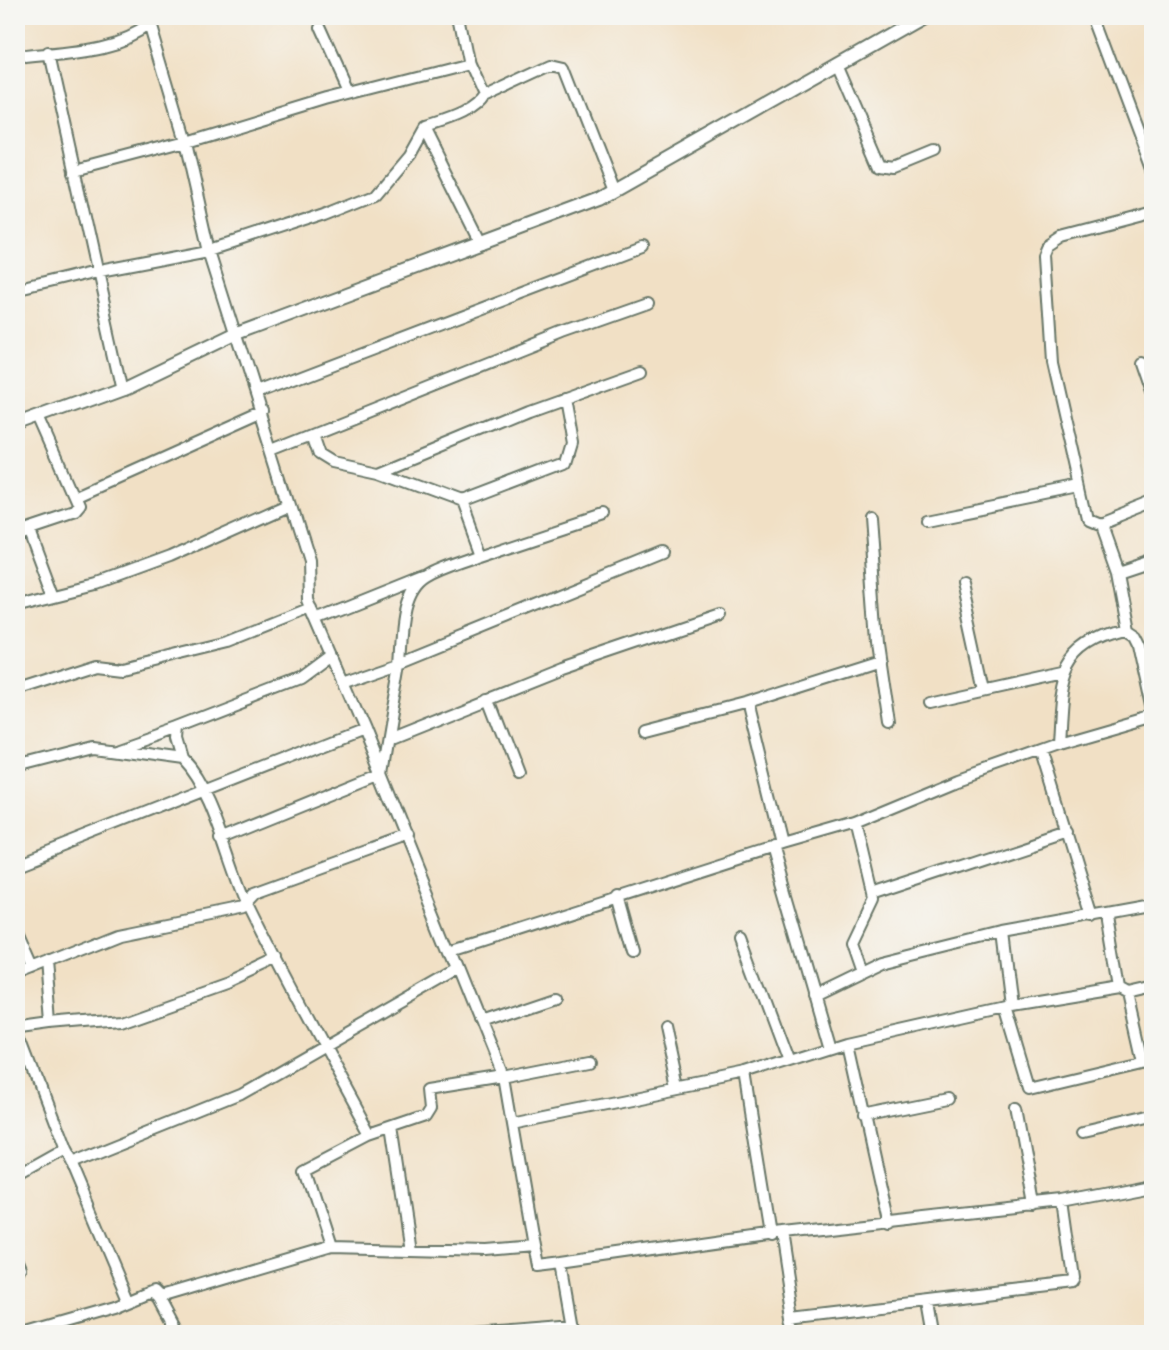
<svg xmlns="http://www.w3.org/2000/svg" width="1169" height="1350" viewBox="0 0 1169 1350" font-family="Mynerve,sans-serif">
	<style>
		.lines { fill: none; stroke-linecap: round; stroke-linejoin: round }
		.minor-casing { stroke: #687667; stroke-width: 14 }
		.tertiary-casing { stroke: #687667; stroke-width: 16 }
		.minor { stroke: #fff; stroke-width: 10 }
		.tertiary { stroke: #fff; stroke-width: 12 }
	</style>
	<rect width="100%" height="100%" fill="#f6f6f2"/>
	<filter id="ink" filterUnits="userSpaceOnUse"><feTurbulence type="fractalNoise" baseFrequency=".01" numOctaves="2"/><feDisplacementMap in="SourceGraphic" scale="20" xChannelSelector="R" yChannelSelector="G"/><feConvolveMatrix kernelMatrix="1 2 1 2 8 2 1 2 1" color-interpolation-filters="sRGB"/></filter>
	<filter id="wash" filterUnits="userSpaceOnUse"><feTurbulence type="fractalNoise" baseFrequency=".0048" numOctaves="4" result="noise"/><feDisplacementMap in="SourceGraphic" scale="40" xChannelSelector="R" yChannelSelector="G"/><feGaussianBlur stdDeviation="2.25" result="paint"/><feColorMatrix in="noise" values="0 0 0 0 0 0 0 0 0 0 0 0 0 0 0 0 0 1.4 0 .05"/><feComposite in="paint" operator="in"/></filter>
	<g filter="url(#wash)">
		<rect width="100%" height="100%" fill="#f1e0c5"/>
	</g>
	<g filter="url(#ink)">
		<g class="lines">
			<g class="minor-casing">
				<path id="minor" d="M169 12 150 23 185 141 210 251 307 558 308 601 363 728
					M1093 12 1156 180
					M321 30 349 92
					M49 50 124 389
					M12 56C58 49 113 52 150 23
					M838 63 882 165 893 167 932 151
					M482 95 551 63 564 66 613 191
					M423 128 481 244
					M75 170 185 141 326 98 467 62
					M12 298 19 292 105 271 210 251 326 213 376 193 408 155 423 128C444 121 471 114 482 95L467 62 457 12
					M1143 362 1156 400
					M256 395 641 248
					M314 434 321 454 334 462 380 472 461 502 563 463 569 443 561 399
					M274 450 564 334 646 305
					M381 472 526 412 643 370
					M78 496 263 413
					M869 517 878 642 890 724
					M925 519 1078 488
					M1098 525 1156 502
					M29 527 54 594
					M12 532 75 511 80 505 43 421
					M480 554 603 513
					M1114 570 1156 556
					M962 583 985 688
					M12 605 95 584 166 558 289 503
					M316 620 423 577
					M342 680 400 660C402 633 401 591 426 576 442 566 463 561 480 554L461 502
					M12 692 96 665 121 668 232 641 312 609
					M487 699 517 777
					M929 701 1065 671
					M745 703 881 660
					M389 739 561 670 720 616
					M1058 746C1062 686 1056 646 1125 629L1114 570 1098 525 1086 520 1050 362 1043 253 1046 246 1061 236 1156 211
					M117 748 177 727
					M1041 752 1092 917
					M182 759 176 739 177 727 301 679 332 656
					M12 768 94 747 182 759C216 794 227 861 248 905 286 983 329 1060 370 1136L426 1117 431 1109 429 1089 504 1077 363 728 12 866
					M853 825 871 901 851 943 861 972
					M221 838 381 773 400 660 662 553
					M780 846 853 825 959 781 1058 746 1155 718 1139 645 1134 635 1125 629
					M772 848 830 1048
					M870 895 1066 830
					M616 897 632 954
					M1109 916 1121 988
					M12 927 30 968
					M1002 932 1156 904
					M744 938 790 1061
					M453 951 780 846 745 703 645 729
					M48 960 53 1027 17 1032 62 1150
					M12 975 120 932 242 907 256 892 408 837
					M1130 993 1145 1059
					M814 995 882 962 1002 932 1011 1006
					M1006 1007 1030 1087 1156 1057
					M481 1021 555 996
					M53 1027 122 1021 226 984 277 960
					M663 1028 676 1089
					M847 1043 887 1223
					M743 1076 769 1236
					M1016 1109 1034 1206
					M862 1116 945 1099
					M512 1123 743 1076 847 1043 1011 1006 1121 988 1130 993 1156 987
					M392 1129 410 1248
					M1082 1135 1156 1118
					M69 1163 127 1300
					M12 1178 62 1150 69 1163 238 1095 460 968
					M779 1233 792 1318 1072 1285 1074 1280 1063 1202
					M12 1243 23 1268
					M332 1246 307 1169 370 1136
					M533 1246 504 1077 590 1060
					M562 1264 779 1233 1063 1202 1156 1184
					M159 1297 181 1338
					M927 1304 933 1338
					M792 1318 798 1338
					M18 1338 24 1333 115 1307 153 1291 159 1297 332 1246 486 1250 533 1246 537 1267 562 1264 575 1338
					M408 1338 574 1325"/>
			</g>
			<g class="tertiary-casing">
				<path id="tertiary" d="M12 429 127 387 235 335 599 199 929 12"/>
			</g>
			<use href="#minor" class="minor"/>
			<use href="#tertiary" class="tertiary"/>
		</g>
	</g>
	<rect width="1169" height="1350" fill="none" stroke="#f6f6f2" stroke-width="50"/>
</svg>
